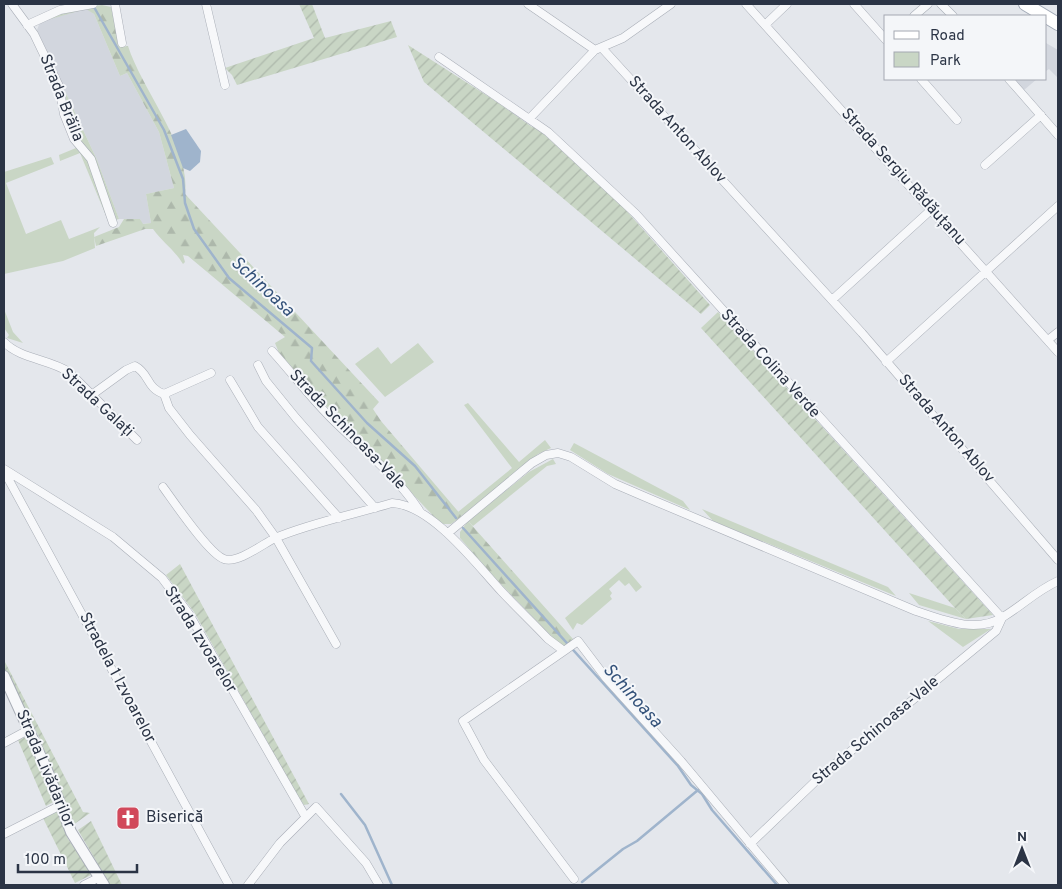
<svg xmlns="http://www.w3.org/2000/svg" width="1062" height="889" viewBox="0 0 1062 889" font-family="Overpass,sans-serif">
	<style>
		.built { fill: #d2d6de }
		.green { fill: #c9d6c5 }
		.forest { fill: url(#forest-firs) }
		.garden { fill: url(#garden-furrows) }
		.water { fill: #9fb4cc }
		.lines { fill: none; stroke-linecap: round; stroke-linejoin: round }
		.stream { stroke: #9fb4cc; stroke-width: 2.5 }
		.minor-casing { stroke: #a9aeb7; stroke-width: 9 }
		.tertiary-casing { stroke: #a9aeb7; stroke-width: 12 }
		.primary-casing { stroke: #a3abb8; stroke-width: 14 }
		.minor { stroke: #f7f8fa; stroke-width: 8 }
		.tertiary { stroke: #f7f8fa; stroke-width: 10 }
		.primary { stroke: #fff; stroke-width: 12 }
		.labels { text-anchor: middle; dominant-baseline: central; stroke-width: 4; stroke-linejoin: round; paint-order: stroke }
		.street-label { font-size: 16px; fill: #2b3445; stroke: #f4f6f9 }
		.poi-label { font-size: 16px; fill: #2b3445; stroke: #f4f6f9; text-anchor: start }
		.water-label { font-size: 18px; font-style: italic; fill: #34527a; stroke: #f4f6f9 }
	</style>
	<defs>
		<pattern id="forest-firs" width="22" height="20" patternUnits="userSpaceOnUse" patternTransform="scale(1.25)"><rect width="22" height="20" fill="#c9d6c5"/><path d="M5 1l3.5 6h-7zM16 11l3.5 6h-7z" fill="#adb8ab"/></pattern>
		<pattern id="garden-furrows" width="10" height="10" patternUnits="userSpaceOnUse" patternTransform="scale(1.25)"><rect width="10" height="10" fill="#c9d6c5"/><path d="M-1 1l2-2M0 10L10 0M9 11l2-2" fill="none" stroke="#adb8ab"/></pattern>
	</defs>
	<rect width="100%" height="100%" fill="#e4e7ec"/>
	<path class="built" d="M86 8 94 14 120 76 127 73 159 132 174 188 146 194 151 223 142 224 140 219H119L97 160 37 30 40 22Z
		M1046 43 1058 50V78L1049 69 1046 71Z
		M1014 79H1037L1024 90Z"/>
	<path class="green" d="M65 91 97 160 119 219 115 220 67 114Z
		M76 148C93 156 104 202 110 220L109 223 80 153 60 161 59 155Z
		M51 157 54 164 6 183 26 234 61 220 69 239 100 227 94 233 95 248 63 261 4 274V172Z
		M4 309 13 332 23 343 7 338 9 335 4 328Z
		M418 343 434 362 385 397 355 364 378 347 391 364Z
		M468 403 519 462 545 440 551 448 538 454 462 516 458 512 512 468 464 405Z
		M574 443 683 501 690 510 608 474 570 450Z
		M553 459 556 464 547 466 473 526 468 521 529 472Z
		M702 509 888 587 896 596 713 521Z
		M625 567 642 587 636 592 629 583 625 586 619 580 609 589 612 593 610 596 612 599 582 625 577 623 573 630 565 618Z
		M909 593 955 608 966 619 919 605Z
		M928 621 959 629H991L963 647Z"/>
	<path class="forest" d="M102 5 111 7 120 47 128 46C142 90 191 147 185 194L379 402 373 409 381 421 462 516 451 524H441L365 444 336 417 279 353 275 343 285 337 188 256 183 255 185 262 183 264C173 248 163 243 153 229H145L96 246 94 237 119 227 124 219H140L143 224 151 223 146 194 174 188 159 132 127 73 120 76 94 14 86 9 40 22 77 8Z
		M468 521 573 639 567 646 559 644 492 575 460 538V532Z"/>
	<path class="garden" d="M299 4H312L325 38 391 21 397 37 237 85 232 75 225 68 314 38Z
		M408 45 497 102 532 127 535 126 624 208 710 305 701 314 424 82Z
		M718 312 993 615 966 619 955 608 701 328Z
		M180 564 309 804 304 805 297 795 194 612 166 575Z
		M5 662 83 812 90 813 73 825 40 739 4 669Z
		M26 737 55 801 46 806 18 740Z
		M58 811 68 839 93 874 75 883 43 818Z
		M91 821 122 885H110L78 830Z"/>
	<path class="water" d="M186 129 201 151 200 162 190 171 183 168 171 135Z"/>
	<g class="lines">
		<path class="stream" d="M94 7 164 130 183 179 185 203 194 229 229 278 312 348 311 361 367 423 415 466 456 518
			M463 528 678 766 691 785 702 794 712 810 777 885
			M341 794 365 825 392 885
			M582 882 623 849 637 841 698 790"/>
		<g class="minor-casing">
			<path id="minor" d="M12 4 34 34 59 86 64 114 74 139 91 159 113 223
				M115 4 122 43
				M206 4 225 85
				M528 4 595 50
				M746 4 1058 352
				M854 4 886 40
				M941 4 953 16
				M914 16 928 4
				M766 24 787 4
				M27 25 60 10 93 4
				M602 48 862 333 1058 560
				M439 57 548 132 636 214 1002 618
				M921 79 957 120
				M1009 79 1058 135
				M530 118 595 50 623 38 671 4
				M985 165 1041 115
				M832 300 932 209
				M1048 340 1058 332
				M4 342C20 359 49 359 69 372L137 440
				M272 351C292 373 310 397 331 418 361 448 395 474 419 510
				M886 362 1058 206
				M258 365 266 381 296 418 375 508
				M230 380 258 427 339 518
				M93 394 126 370 135 366C150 374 146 388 164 394L211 373
				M164 394 169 408 190 435 256 510 276 538 336 644
				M4 469 113 537 162 578 189 614 305 816
				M4 471 229 885
				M163 487C174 502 209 554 224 559 237 564 263 544 275 538 310 523 355 514 392 503 432 505 476 564 502 592 517 608 533 623 548 639L564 651 578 641 606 678 681 761 785 885
				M448 533 532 463 546 455 558 453 571 457 615 484 650 499 916 611C943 620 976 634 1003 617 1023 605 1036 591 1058 581
				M564 651 463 721 484 760 574 879
				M4 743 30 729
				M4 834 61 805
				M750 844 822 775 996 631 1002 618
				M84 885 100 877
				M248 885 280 843 316 807 366 863 379 885"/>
		</g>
		<g class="tertiary-casing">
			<path id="tertiary" d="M4 676 47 770 71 832 104 885"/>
		</g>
		<g class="primary-casing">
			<path id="primary" d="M1025 4 1058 24"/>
		</g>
		<use href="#minor" class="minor"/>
		<use href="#tertiary" class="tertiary"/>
		<use href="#primary" class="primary"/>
	</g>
	<defs>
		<g id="church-square" transform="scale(1.25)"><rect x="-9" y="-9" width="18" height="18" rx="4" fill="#d1495b" stroke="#f4f6f9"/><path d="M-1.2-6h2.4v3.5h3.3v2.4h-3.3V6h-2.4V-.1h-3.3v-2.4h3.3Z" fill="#fff"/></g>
	</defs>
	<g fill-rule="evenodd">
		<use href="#church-square" x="128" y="818"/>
	</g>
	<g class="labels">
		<g class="street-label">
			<text transform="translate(61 98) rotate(68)">Strada Brăila</text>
			<text transform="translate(677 130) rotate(48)">Strada Anton Ablov</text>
			<text transform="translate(903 177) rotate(48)">Strada Sergiu Rădăuțanu</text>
			<text transform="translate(770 364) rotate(48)">Strada Colina Verde</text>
			<text transform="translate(97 403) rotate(43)">Strada Galați</text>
			<text transform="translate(946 429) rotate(49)">Strada Anton Ablov</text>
			<text transform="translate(347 430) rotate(46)">Strada Schinoasa-Vale</text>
			<text transform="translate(200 640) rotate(58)">Strada Izvoarelor</text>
			<text transform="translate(117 678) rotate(62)">Stradela 1 Izvoarelor</text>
			<text transform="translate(876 731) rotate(-40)">Strada Schinoasa-Vale</text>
			<text transform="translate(45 769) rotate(67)">Strada Livădarilor</text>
		</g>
		<g class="poi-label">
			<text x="146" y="818">Biserică</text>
		</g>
		<g class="water-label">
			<text transform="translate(262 287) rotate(43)">Schinoasa</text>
			<text transform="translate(632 696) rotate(48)">Schinoasa</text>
		</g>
	</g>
	<rect width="1062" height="889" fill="none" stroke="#2b3445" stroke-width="10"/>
	<rect x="884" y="15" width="162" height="65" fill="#f4f6f9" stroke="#a4a8b1"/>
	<rect x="894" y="31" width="25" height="8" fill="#ffffff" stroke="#a4a8b1"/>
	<text x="930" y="40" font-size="15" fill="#2b3445">Road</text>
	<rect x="894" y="52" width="25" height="15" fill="#c9d6c5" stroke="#a4a8b1"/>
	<text x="930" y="65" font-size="15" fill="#2b3445">Park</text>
	<g transform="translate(1022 849)" stroke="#f4f6f9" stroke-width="4" paint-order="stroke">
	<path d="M0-4L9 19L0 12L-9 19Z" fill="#2b3445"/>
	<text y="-8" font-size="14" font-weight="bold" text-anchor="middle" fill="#2b3445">N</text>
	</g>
	<path d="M18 864v8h119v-8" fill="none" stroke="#2b3445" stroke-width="2.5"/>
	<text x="25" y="864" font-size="15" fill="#2b3445" stroke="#f4f6f9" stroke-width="4" paint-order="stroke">100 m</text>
</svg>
